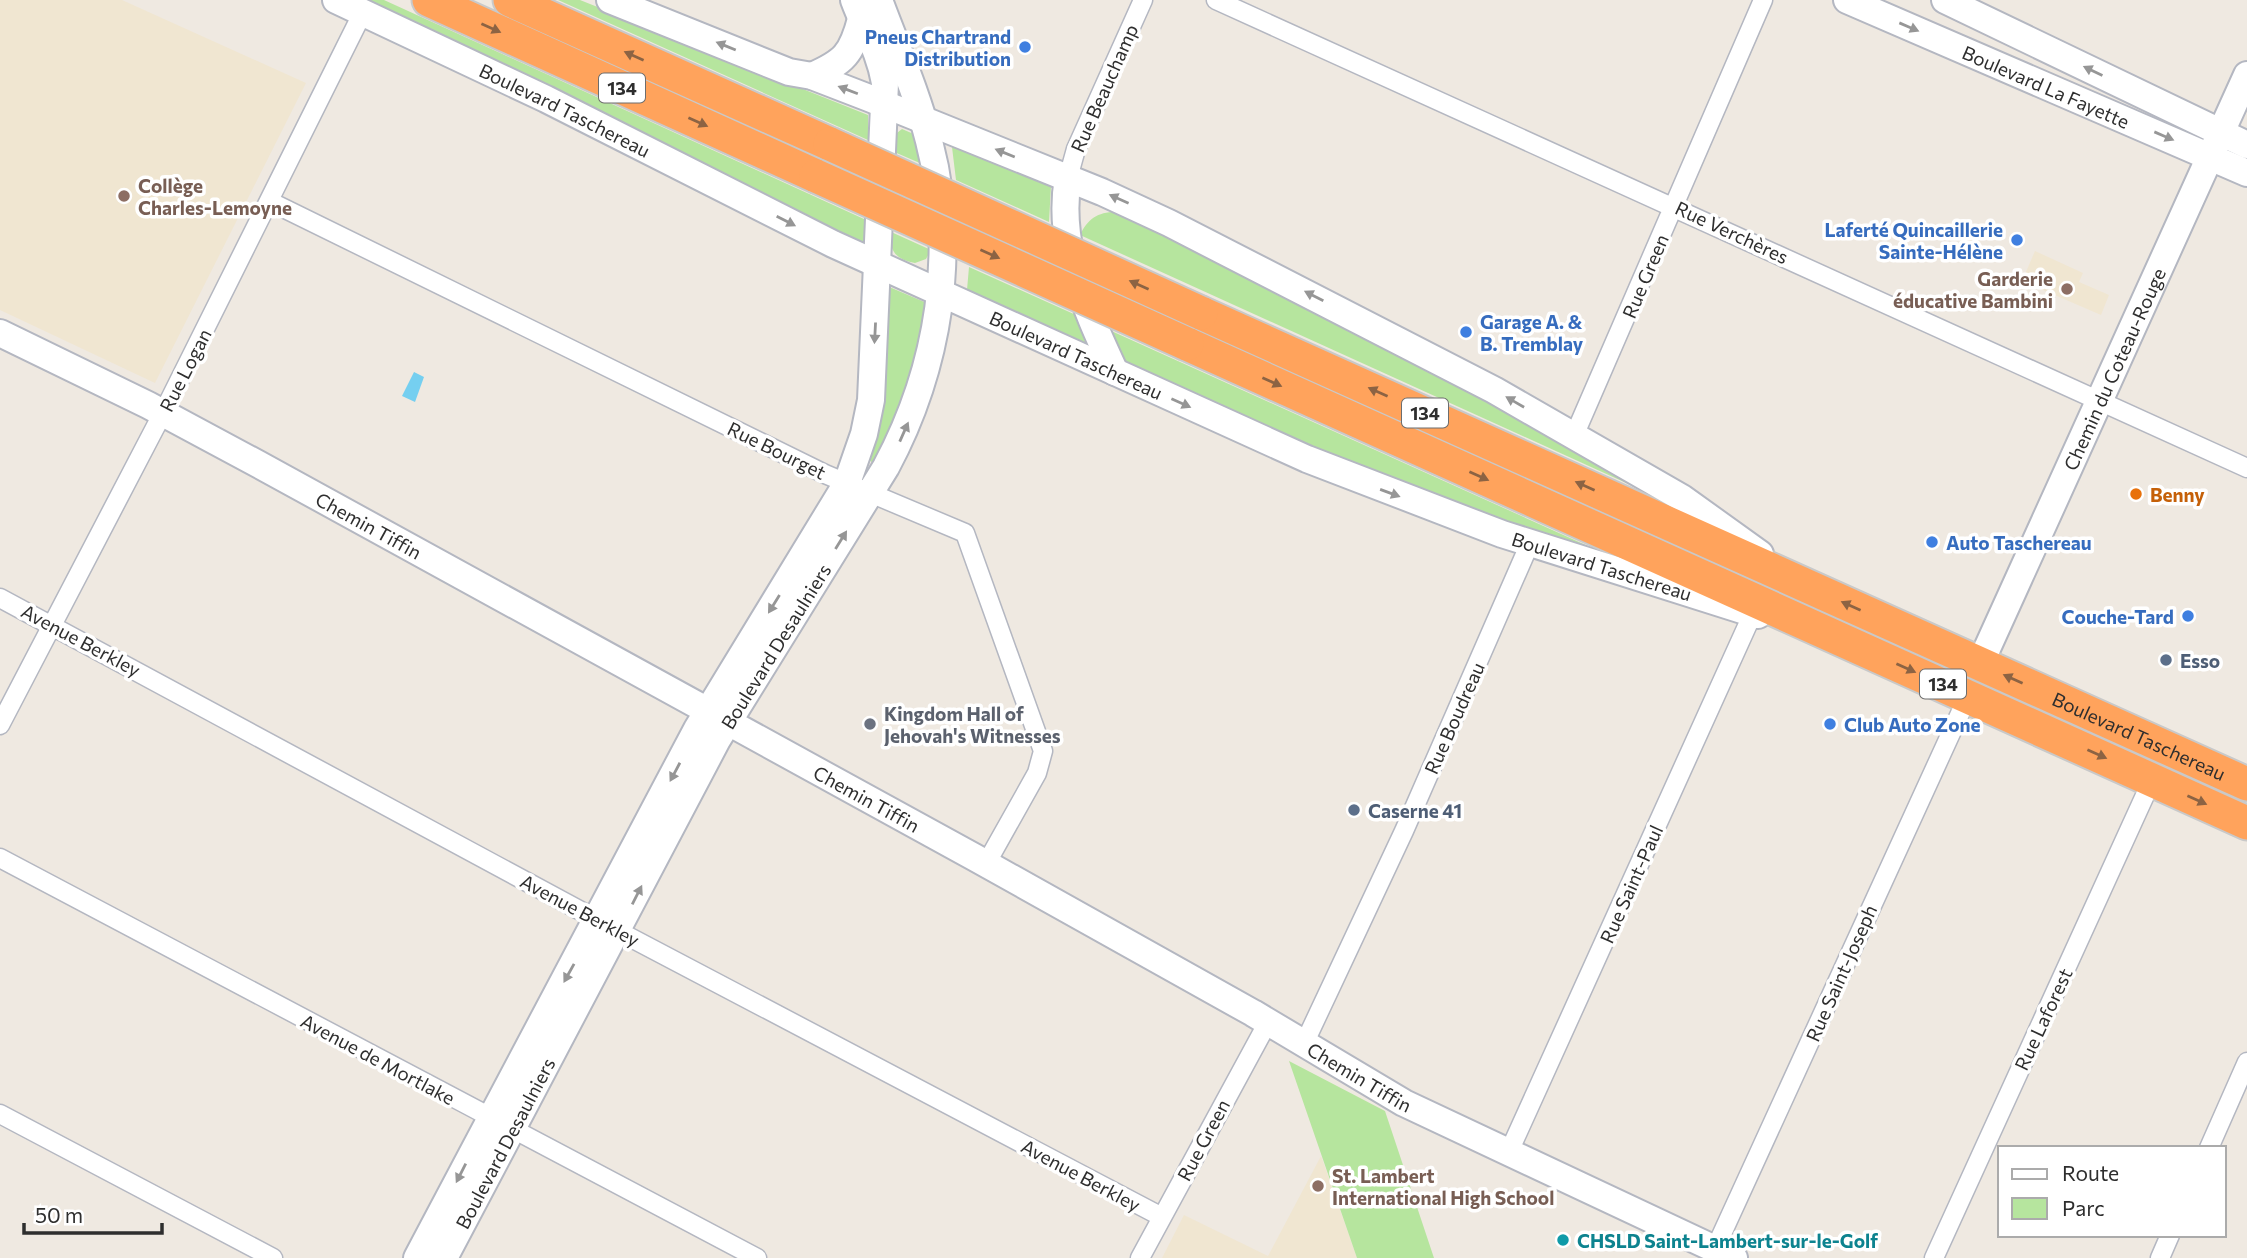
<svg xmlns="http://www.w3.org/2000/svg" width="2247" height="1258" viewBox="0 0 2247 1258" font-family="Commissioner,sans-serif">
	<style>
		.education { fill: #f0e6d1 }
		.green { fill: #b6e59e }
		.water { fill: #75cff0 }
		.lines { fill: none; stroke-linecap: round; stroke-linejoin: round }
		.street-casing { stroke: #b4b7c1; stroke-width: 21 }
		.secondary-casing { stroke: #b4b7c1; stroke-width: 30 }
		.highway-casing { stroke: #c9c9c9; stroke-width: 37 }
		.street { stroke: #fff; stroke-width: 18 }
		.secondary { stroke: #fff; stroke-width: 26 }
		.highway { stroke: #ffa35c; stroke-width: 33 }
		.highway-bridge-casing { stroke: #c9c9c9; stroke-width: 37; stroke-linecap: butt }
		.highway-bridge { stroke: #ffa35c; stroke-width: 33 }
		.oneway { fill: #969696 }
		.oneway2 { fill: #8c6343 }
		.shop-dot { fill: #3f7fe0; stroke: #fff; stroke-width: 2.5 }
		.education-dot { fill: #8d6e63; stroke: #fff; stroke-width: 2.5 }
		.food-dot { fill: #e8710a; stroke: #fff; stroke-width: 2.5 }
		.service-dot { fill: #5c6f8a; stroke: #fff; stroke-width: 2.5 }
		.worship-dot { fill: #6b7280; stroke: #fff; stroke-width: 2.5 }
		.culture-dot { fill: #0f9aa8; stroke: #fff; stroke-width: 2.5 }
		.labels { text-anchor: middle; dominant-baseline: central; stroke-width: 7; stroke-linejoin: round; paint-order: stroke }
		.shield { fill: #fff; stroke: #6d6d6d; stroke-width: 2 }
		.shield-label { font-size: 18px; font-weight: bold; fill: #2e2e2e }
		.shop-label { font-size: 19px; font-weight: bold; fill: #366cbe; stroke: #fff; text-anchor: end }
		.street-label { font-size: 19px; fill: #2e2e2e; stroke: #fff }
		.education-label { font-size: 19px; font-weight: bold; fill: #785e54; stroke: #fff; text-anchor: start }
		.food-label { font-size: 19px; font-weight: bold; fill: #c56008; stroke: #fff; text-anchor: start }
		.service-label { font-size: 19px; font-weight: bold; fill: #4e5e75; stroke: #fff; text-anchor: start }
		.worship-label { font-size: 19px; font-weight: bold; fill: #5b616d; stroke: #fff; text-anchor: start }
		.culture-label { font-size: 19px; font-weight: bold; fill: #0d838f; stroke: #fff; text-anchor: start }
	</style>
	<rect width="100%" height="100%" fill="#efe9e1"/>
	<path class="education" d="M0 0H122L306 83 155 383 0 310Z
		M2035 251 2083 273 2079 282 2109 295 2101 315 2022 281Z
		M1321 1156 1357 1258H1162L1184 1215 1268 1256Z"/>
	<path class="green" d="M362 0H384L864 219V244Z
		M558 0H580L868 115V140Z
		M902 129 916 135 922 164 892 151 893 136Z
		M952 147 1051 186 1049 222 956 180Z
		M1119 212 1436 371 1657 497 1080 235C1088 218 1099 211 1119 212Z
		M889 231 931 250 926 259 915 263C894 259 890 250 889 231Z
		M969 267 1076 315 1087 347 967 290Z
		M887 286 929 304 913 380 874 464 867 458Z
		M1107 329 1619 560 1495 519 1356 468 1129 366 1118 355Z
		M1289 1061 1385 1111 1434 1258H1357Z"/>
	<path class="water" d="M414 372 424 377 415 402 402 396Z"/>
	<g class="lines">
		<g class="street-casing">
			<path id="street" d="M1216 0 2247 468
				M1068 178 1076 149 1143 0
				M269 201 825 474 965 533 1043 751 1037 773 986 864
				M1574 436 1763 0
				M0 598 618 931 1162 1217
				M0 725 169 401 363 12
				M0 858 757 1258
				M1304 1044 1404 831 1530 543
				M0 1114 273 1258
				M2209 1148 2247 1062
				M1508 1154 1753 613
				M1715 1249 1968 696
				M1140 1258 1268 1022
				M1934 1258 2152 780
				M2160 1258 2170 1235"/>
		</g>
		<g class="secondary-casing">
			<g id="secondary">
				<path id="s1" d="M336 0 546 99 833 244 1307 459 1502 534 1758 615"/>
				<path d="M610 0 789 72 812 76 869 98 1102 192 1169 223 1494 390 1682 498 1760 554"/>
				<path id="s2" d="M1847 0 2247 173"/>
				<path d="M1945 0 2247 145"/>
				<path d="M812 76C844 62 852 54 861 19"/>
				<path d="M1068 178C1056 246 1087 311 1115 372"/>
				<path id="s3" d="M0 333 148 405 258 464 974 857 1253 1013 1404 1103 1734 1258"/>
				<path id="s4" d="M1980 664 2247 75"/>
				<path d="M417 1258 697 729 847 483 864 434 871 400 885 83C879 49 865 30 854 0"/>
				<path id="s5" d="M444 1258 717 740 886 467C939 368 958 251 929 141 917 93 896 46 879 0"/>
			</g>
		</g>
		<g class="highway-casing">
			<g id="highway">
				<path d="M429 0 816 176"/>
				<path d="M510 0 830 144"/>
				<path id="s6" d="M1201 313 2247 784"/>
				<path d="M1187 344 2247 823"/>
			</g>
		</g>
		<use href="#street" class="street"/>
		<use href="#secondary" class="secondary"/>
		<use href="#highway" class="highway"/>
		<g class="highway-bridge-casing">
			<path id="highway-bridge" d="M830 144 1201 313
				M816 176 1187 344"/>
		</g>
		<use href="#highway-bridge" class="highway-bridge"/>
	</g>
	<defs><path id="oneway-solid" d="M-6-.8H1V-3.2L6.5 0L1 3.2V.8H-6Z" transform="scale(1.75)"/></defs>
	<g class="oneway">
		<use href="#oneway-solid" transform="translate(1909 27) rotate(23)"/>
		<use href="#oneway-solid" transform="translate(726 46) rotate(-158)"/>
		<use href="#oneway-solid" transform="translate(2093 71) rotate(-154)"/>
		<use href="#oneway-solid" transform="translate(848 90) rotate(-159)"/>
		<use href="#oneway-solid" transform="translate(2164 136) rotate(23)"/>
		<use href="#oneway-solid" transform="translate(1005 153) rotate(-158)"/>
		<use href="#oneway-solid" transform="translate(1119 199) rotate(-156)"/>
		<use href="#oneway-solid" transform="translate(786 221) rotate(27)"/>
		<use href="#oneway-solid" transform="translate(1314 296) rotate(-153)"/>
		<use href="#oneway-solid" transform="translate(875 333) rotate(93)"/>
		<use href="#oneway-solid" transform="translate(1515 402) rotate(-150)"/>
		<use href="#oneway-solid" transform="translate(1181 403) rotate(24)"/>
		<use href="#oneway-solid" transform="translate(904 432) rotate(-66)"/>
		<use href="#oneway-solid" transform="translate(1390 493) rotate(20)"/>
		<use href="#oneway-solid" transform="translate(841 540) rotate(-58)"/>
		<use href="#oneway-solid" transform="translate(774 604) rotate(122)"/>
		<use href="#oneway-solid" transform="translate(675 772) rotate(118)"/>
		<use href="#oneway-solid" transform="translate(637 895) rotate(-63)"/>
		<use href="#oneway-solid" transform="translate(569 973) rotate(119)"/>
		<use href="#oneway-solid" transform="translate(461 1173) rotate(117)"/>
	</g>
	<g class="oneway2">
		<use href="#oneway-solid" transform="translate(491 28) rotate(24)"/>
		<use href="#oneway-solid" transform="translate(634 56) rotate(-156)"/>
		<use href="#oneway-solid" transform="translate(698 122) rotate(24)"/>
		<use href="#oneway-solid" transform="translate(990 254) rotate(24)"/>
		<use href="#oneway-solid" transform="translate(1139 285) rotate(-156)"/>
		<use href="#oneway-solid" transform="translate(1272 382) rotate(24)"/>
		<use href="#oneway-solid" transform="translate(1378 392) rotate(-156)"/>
		<use href="#oneway-solid" transform="translate(1479 476) rotate(24)"/>
		<use href="#oneway-solid" transform="translate(1585 486) rotate(-156)"/>
		<use href="#oneway-solid" transform="translate(1851 606) rotate(-156)"/>
		<use href="#oneway-solid" transform="translate(1906 668) rotate(24)"/>
		<use href="#oneway-solid" transform="translate(2013 679) rotate(-156)"/>
		<use href="#oneway-solid" transform="translate(2097 754) rotate(24)"/>
		<use href="#oneway-solid" transform="translate(2197 800) rotate(24)"/>
	</g>
	<g class="shop-dot">
		<circle cx="1025" cy="47" r="7"/>
		<circle cx="2017" cy="240" r="7"/>
		<circle cx="1466" cy="332" r="7"/>
		<circle cx="1932" cy="542" r="7"/>
		<circle cx="2188" cy="616" r="7"/>
		<circle cx="1830" cy="724" r="7"/>
	</g>
	<g class="education-dot">
		<circle cx="124" cy="196" r="7"/>
		<circle cx="2067" cy="289" r="7"/>
		<circle cx="1318" cy="1186" r="7"/>
	</g>
	<circle class="food-dot" cx="2136" cy="494" r="7"/>
	<g class="service-dot">
		<circle cx="2166" cy="660" r="7"/>
		<circle cx="1354" cy="810" r="7"/>
	</g>
	<circle class="worship-dot" cx="870" cy="724" r="7"/>
	<circle class="culture-dot" cx="1563" cy="1240" r="7"/>
	<g class="labels">
		<g class="shield">
			<rect x="599" y="73.5" width="46" height="29" rx="5"/>
			<rect x="1402" y="398.5" width="46" height="29" rx="5"/>
			<rect x="1920" y="669.5" width="46" height="29" rx="5"/>
		</g>
		<g class="shield-label">
			<text x="622" y="88">134</text>
			<text x="1425" y="413">134</text>
			<text x="1943" y="684">134</text>
		</g>
		<g class="shop-label">
			<text x="1011" y="36">Pneus Chartrand<tspan x="1011" dy="22">Distribution</tspan></text>
			<text x="2003" y="229">Laferté Quincaillerie<tspan x="2003" dy="22">Sainte-Hélène</tspan></text>
			<text x="1480" y="321" text-anchor="start">Garage A. &amp;<tspan x="1480" dy="22">B. Tremblay</tspan></text>
			<text x="1946" y="542" text-anchor="start">Auto Taschereau</text>
			<text x="2174" y="616">Couche-Tard</text>
			<text x="1844" y="724" text-anchor="start">Club Auto Zone</text>
		</g>
		<g class="street-label">
			<text stroke="none"><textPath href="#s2" startOffset="217">Boulevard La Fayette</textPath></text>
			<text transform="translate(1104 88) rotate(-66)">Rue Beauchamp</text>
			<text stroke="none"><textPath href="#s1" startOffset="254">Boulevard Taschereau</textPath></text>
			<text transform="translate(1732 232) rotate(25)">Rue Verchères</text>
			<text transform="translate(1645 276) rotate(-67)">Rue Green</text>
			<text stroke="none"><textPath href="#s1" startOffset="821">Boulevard Taschereau</textPath></text>
			<text stroke="none"><textPath href="#s4" startOffset="324">Chemin du Coteau-Rouge</textPath></text>
			<text transform="translate(185 370) rotate(-63)">Rue Logan</text>
			<text transform="translate(777 450) rotate(26)">Rue Bourget</text>
			<text stroke="none"><textPath href="#s3" startOffset="416">Chemin Tiffin</textPath></text>
			<text stroke="none"><textPath href="#s1" startOffset="1388">Boulevard Taschereau</textPath></text>
			<text transform="translate(81 640) rotate(28)">Avenue Berkley</text>
			<text stroke="none"><textPath href="#s5" startOffset="696">Boulevard Desaulniers</textPath></text>
			<text transform="translate(1454 718) rotate(-66)">Rue Boudreau</text>
			<text stroke="none"><textPath href="#s6" startOffset="1029">Boulevard Taschereau</textPath></text>
			<text stroke="none"><textPath href="#s3" startOffset="984">Chemin Tiffin</textPath></text>
			<text transform="translate(1631 884) rotate(-66)">Rue Saint-Paul</text>
			<text transform="translate(580 910) rotate(28)">Avenue Berkley</text>
			<text transform="translate(1841 973) rotate(-66)">Rue Saint-Joseph</text>
			<text transform="translate(2043 1019) rotate(-65)">Rue Laforest</text>
			<text transform="translate(378 1059) rotate(28)">Avenue de Mortlake</text>
			<text stroke="none"><textPath href="#s3" startOffset="1550">Chemin Tiffin</textPath></text>
			<text transform="translate(1203 1140) rotate(-62)">Rue Green</text>
			<text stroke="none"><textPath href="#s5" startOffset="130">Boulevard Desaulniers</textPath></text>
			<text transform="translate(1081 1175) rotate(28)">Avenue Berkley</text>
		</g>
		<g class="education-label">
			<text x="138" y="185">Collège<tspan x="138" dy="22">Charles-Lemoyne</tspan></text>
			<text x="2053" y="278" text-anchor="end">Garderie<tspan x="2053" dy="22">éducative Bambini</tspan></text>
			<text x="1332" y="1175">St. Lambert<tspan x="1332" dy="22">International High School</tspan></text>
		</g>
		<g class="food-label">
			<text x="2150" y="494">Benny</text>
		</g>
		<g class="service-label">
			<text x="2180" y="660">Esso</text>
			<text x="1368" y="810">Caserne 41</text>
		</g>
		<g class="worship-label">
			<text x="884" y="713">Kingdom Hall of<tspan x="884" dy="22">Jehovah's Witnesses</tspan></text>
		</g>
		<g class="culture-label">
			<text x="1577" y="1240">CHSLD Saint-Lambert-sur-le-Golf</text>
		</g>
	</g>
	<rect x="1998" y="1146" width="228" height="91" fill="#ffffff" stroke="#ababab" stroke-width="2"/>
	<rect x="2012" y="1169" width="35" height="10" fill="#ffffff" stroke="#ababab" stroke-width="2"/>
	<text x="2062" y="1181" font-size="21" fill="#2e2e2e">Route</text>
	<rect x="2012" y="1198" width="35" height="21" fill="#b6e59e" stroke="#ababab" stroke-width="2"/>
	<text x="2062" y="1216" font-size="21" fill="#2e2e2e">Parc</text>
	<path d="M24 1223v10h138v-10" fill="none" stroke="#2e2e2e" stroke-width="3.5"/>
	<text x="35" y="1223" font-size="21" fill="#2e2e2e" stroke="#ffffff" stroke-width="5" paint-order="stroke">50 m</text>
</svg>
